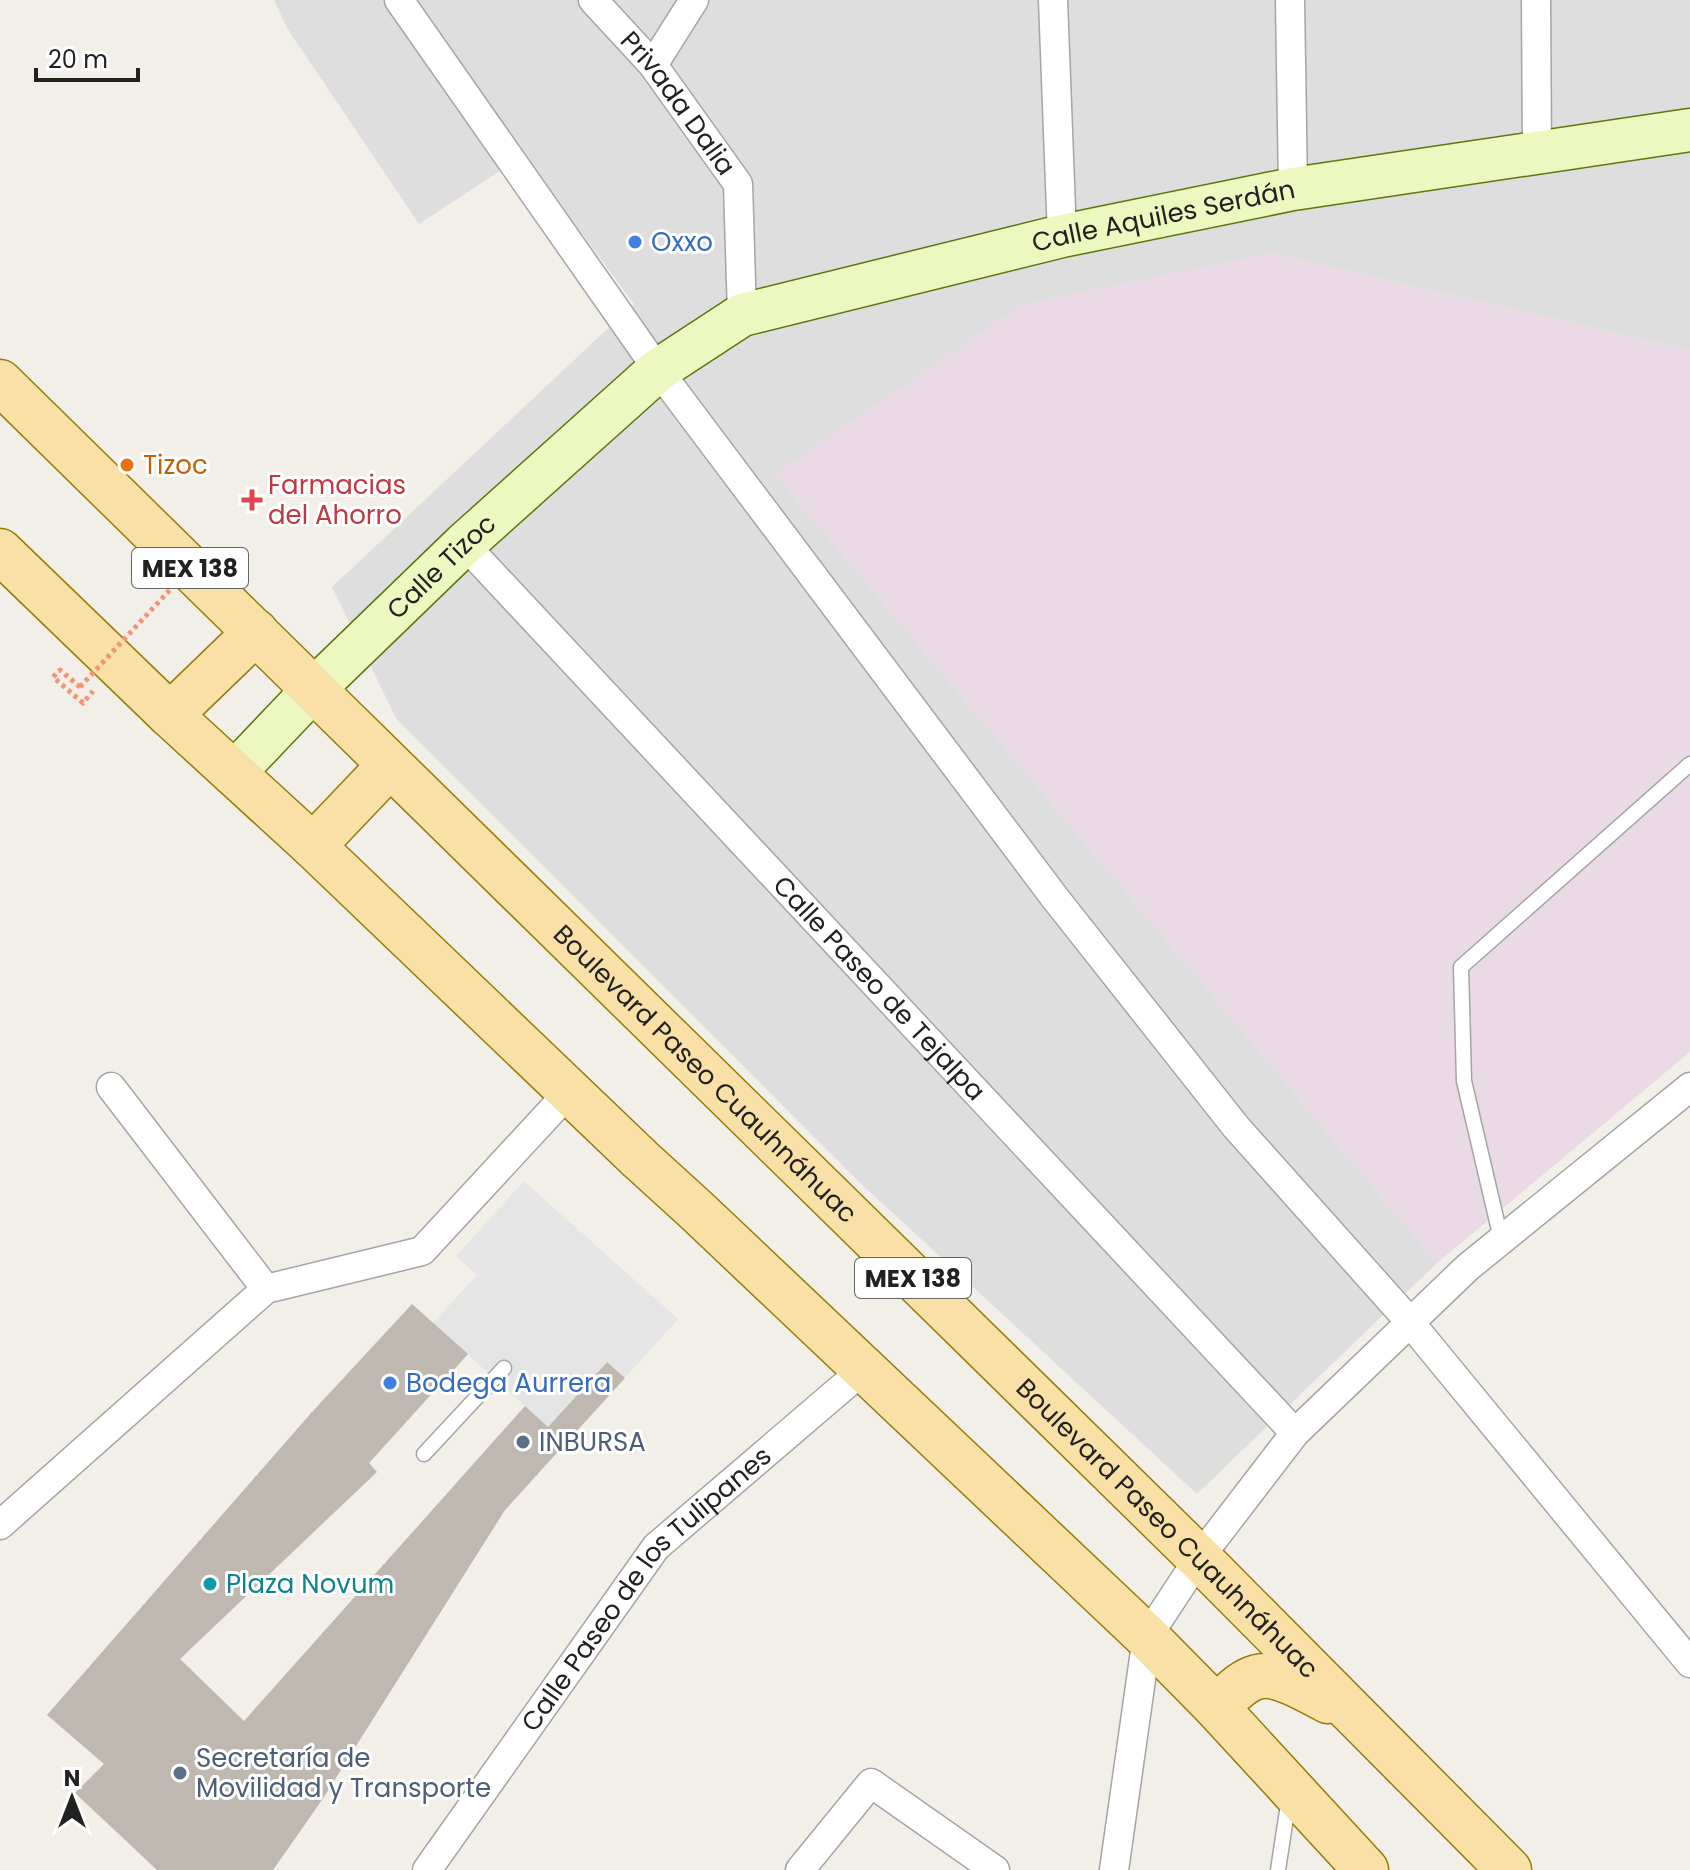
<svg xmlns="http://www.w3.org/2000/svg" width="1690" height="1870" viewBox="0 0 1690 1870" font-family="Poppins,sans-serif">
	<style>
		.residential { fill: #dfdede }
		.industrial { fill: #eadae5 }
		.parking { fill: #e5e5e5 }
		.building { fill: #beb8b1 }
		.lines { fill: none; stroke-linecap: round; stroke-linejoin: round }
		.lane-casing { stroke: #a5a5a5; stroke-width: 17 }
		.street-casing { stroke: #a5a5a5; stroke-width: 31 }
		.secondary-casing { stroke: #5c7709; stroke-width: 45 }
		.primary-casing { stroke: #987c06; stroke-width: 47 }
		.path { stroke: #f59475; stroke-width: 5; stroke-dasharray: 4 4; stroke-linecap: butt }
		.lane { stroke: #fff; stroke-width: 14 }
		.street { stroke: #fff; stroke-width: 28 }
		.secondary { stroke: #edf8c0; stroke-width: 42 }
		.primary { stroke: #f9e0a6; stroke-width: 44 }
		.path-bridge { stroke: #f59475; stroke-width: 5; stroke-dasharray: 4 4; stroke-linecap: butt }
		.shop-dot { fill: #3f7fe0; stroke: #fff; stroke-width: 3 }
		.food-dot { fill: #e8710a; stroke: #fff; stroke-width: 3 }
		.health-dot { fill: #e0444e; stroke: #fff; stroke-width: 3 }
		.service-dot { fill: #5c6f8a; stroke: #fff; stroke-width: 3 }
		.culture-dot { fill: #0f9aa8; stroke: #fff; stroke-width: 3 }
		.labels { text-anchor: middle; dominant-baseline: central; stroke-width: 6; stroke-linejoin: round; paint-order: stroke }
		.shield { fill: #fff; stroke: #646464; stroke-width: 2 }
		.shield-label { font-size: 24px; font-weight: bold; fill: #212121 }
		.street-label { font-size: 26px; fill: #212121; stroke: #fff }
		.shop-label { font-size: 26px; fill: #366cbe; stroke: #fff; text-anchor: start }
		.food-label { font-size: 26px; fill: #c56008; stroke: #fff; text-anchor: start }
		.health-label { font-size: 26px; fill: #be3a42; stroke: #fff; text-anchor: start }
		.service-label { font-size: 26px; fill: #4e5e75; stroke: #fff; text-anchor: start }
		.culture-label { font-size: 26px; fill: #0d838f; stroke: #fff; text-anchor: start }
	</style>
	<rect width="100%" height="100%" fill="#f1efe8"/>
	<path class="residential" d="M274 0H1690V350L1270 253 775 474 1437 1263 1197 1494 855 1178 396 718 332 587 634 304 524 155 419 224 287 28Z"/>
	<path class="industrial" d="M1270 253 1690 350V1052L1437 1263 775 474 1021 304Z"/>
	<path class="parking" d="M524 1181 678 1319 625 1378 606 1362 548 1427 433 1323 477 1275 456 1256Z"/>
	<path class="building" d="M412 1304 468 1354 369 1463 377 1472 180 1659 244 1721 525 1406 548 1427 607 1362 625 1378 505 1510 322 1800 273 1870H157L75 1793 104 1764 47 1715 312 1412Z"/>
	<g class="lines">
		<g class="lane-casing">
			<path id="lane" d="M1501 1239 1464 1081 1461 967 1690 764
				M424 1454 504 1368
				M1278 1870 1289 1798"/>
		</g>
		<g class="street-casing">
			<g id="street">
				<path d="M399 0 658 370 1055 898 1236 1127 1403 1314 1690 1663"/>
				<path id="s1" d="M593 0 653 65 738 184 742 315"/>
				<path d="M1053 0 1062 236"/>
				<path d="M1290 0 1293 189"/>
				<path d="M1536 0 1537 153"/>
				<path d="M653 65 694 0"/>
				<path id="s2" d="M464 544 1295 1433"/>
				<path d="M111 1087 266 1289"/>
				<path d="M0 1525 266 1289 422 1251 570 1091"/>
				<path id="s3" d="M427 1870 656 1547 864 1369"/>
				<path d="M800 1870 871 1783 995 1870"/>
				<path d="M1114 1870 1147 1637 1199 1558 1295 1433 1468 1267 1690 1087"/>
			</g>
		</g>
		<g class="secondary-casing">
			<g id="secondary">
				<path id="s4" d="M233 774 313 690 464 544 658 370 742 315 1062 236 1293 189 1690 130"/>
			</g>
		</g>
		<g class="primary-casing">
			<g id="primary">
				<path id="s5" d="M0 382 1199 1558 1509 1870"/>
				<path d="M0 551 170 715 313 846 640 1159 696 1210 1147 1637 1216 1707 1366 1870"/>
				<path d="M170 715 256 632"/>
				<path d="M313 846 390 765"/>
				<path d="M1216 1707C1228 1697 1241 1681 1257 1677 1278 1671 1310 1692 1328 1701"/>
			</g>
		</g>
		<path class="path" d="M80 687 60 670 53 677 83 703 93 691"/>
		<use href="#lane" class="lane"/>
		<use href="#street" class="street"/>
		<use href="#secondary" class="secondary"/>
		<use href="#primary" class="primary"/>
		<path class="path-bridge" d="M80 687 203 554"/>
	</g>
	<g class="shop-dot">
		<circle cx="635" cy="242" r="8"/>
		<circle cx="390" cy="1383" r="8"/>
	</g>
	<circle class="food-dot" cx="127" cy="465" r="8"/>
	<path class="health-dot" d="M248 488h8v8h8v8h-8v8h-8v-8h-8v-8h8z"/>
	<g class="service-dot">
		<circle cx="523" cy="1442" r="8"/>
		<circle cx="180" cy="1773" r="8"/>
	</g>
	<circle class="culture-dot" cx="210" cy="1584" r="8"/>
	<g class="labels">
		<g class="shield">
			<rect x="132" y="548" width="116" height="40" rx="6"/>
			<rect x="855" y="1258" width="116" height="40" rx="6"/>
		</g>
		<g class="shield-label">
			<text x="190" y="568">MEX 138</text>
			<text x="913" y="1278">MEX 138</text>
		</g>
		<g class="street-label">
			<text stroke="none"><textPath href="#s1" startOffset="134">Privada Dalia</textPath></text>
			<text stroke="none"><textPath href="#s4" startOffset="1120">Calle Aquiles Serdán</textPath></text>
			<text stroke="none"><textPath href="#s4" startOffset="294">Calle Tizoc</textPath></text>
			<text stroke="none"><textPath href="#s2" startOffset="608">Calle Paseo de Tejalpa</textPath></text>
			<text stroke="none"><textPath href="#s5" startOffset="988">Boulevard Paseo Cuauhnáhuac</textPath></text>
			<text stroke="none"><textPath href="#s5" startOffset="1636">Boulevard Paseo Cuauhnáhuac</textPath></text>
			<text stroke="none"><textPath href="#s3" startOffset="358">Calle Paseo de los Tulipanes</textPath></text>
		</g>
		<g class="shop-label">
			<text x="651" y="242">Oxxo</text>
			<text x="406" y="1383">Bodega Aurrera</text>
		</g>
		<g class="food-label">
			<text x="143" y="465">Tizoc</text>
		</g>
		<g class="health-label">
			<text x="268" y="485">Farmacias<tspan x="268" dy="30">del Ahorro</tspan></text>
		</g>
		<g class="service-label">
			<text x="539" y="1442">INBURSA</text>
			<text x="196" y="1758">Secretaría de<tspan x="196" dy="30">Movilidad y Transporte</tspan></text>
		</g>
		<g class="culture-label">
			<text x="226" y="1584">Plaza Novum</text>
		</g>
	</g>
	<g transform="translate(72 1798)" stroke="#ffffff" stroke-width="6" paint-order="stroke">
	<path d="M0-6L14 30L0 20L-14 30Z" fill="#212121"/>
	<text y="-12" font-size="22" font-weight="bold" text-anchor="middle" fill="#212121">N</text>
	</g>
	<path d="M36 68v12h102v-12" fill="none" stroke="#212121" stroke-width="4"/>
	<text x="48" y="68" font-size="24" fill="#212121" stroke="#ffffff" stroke-width="6" paint-order="stroke">20 m</text>
</svg>
